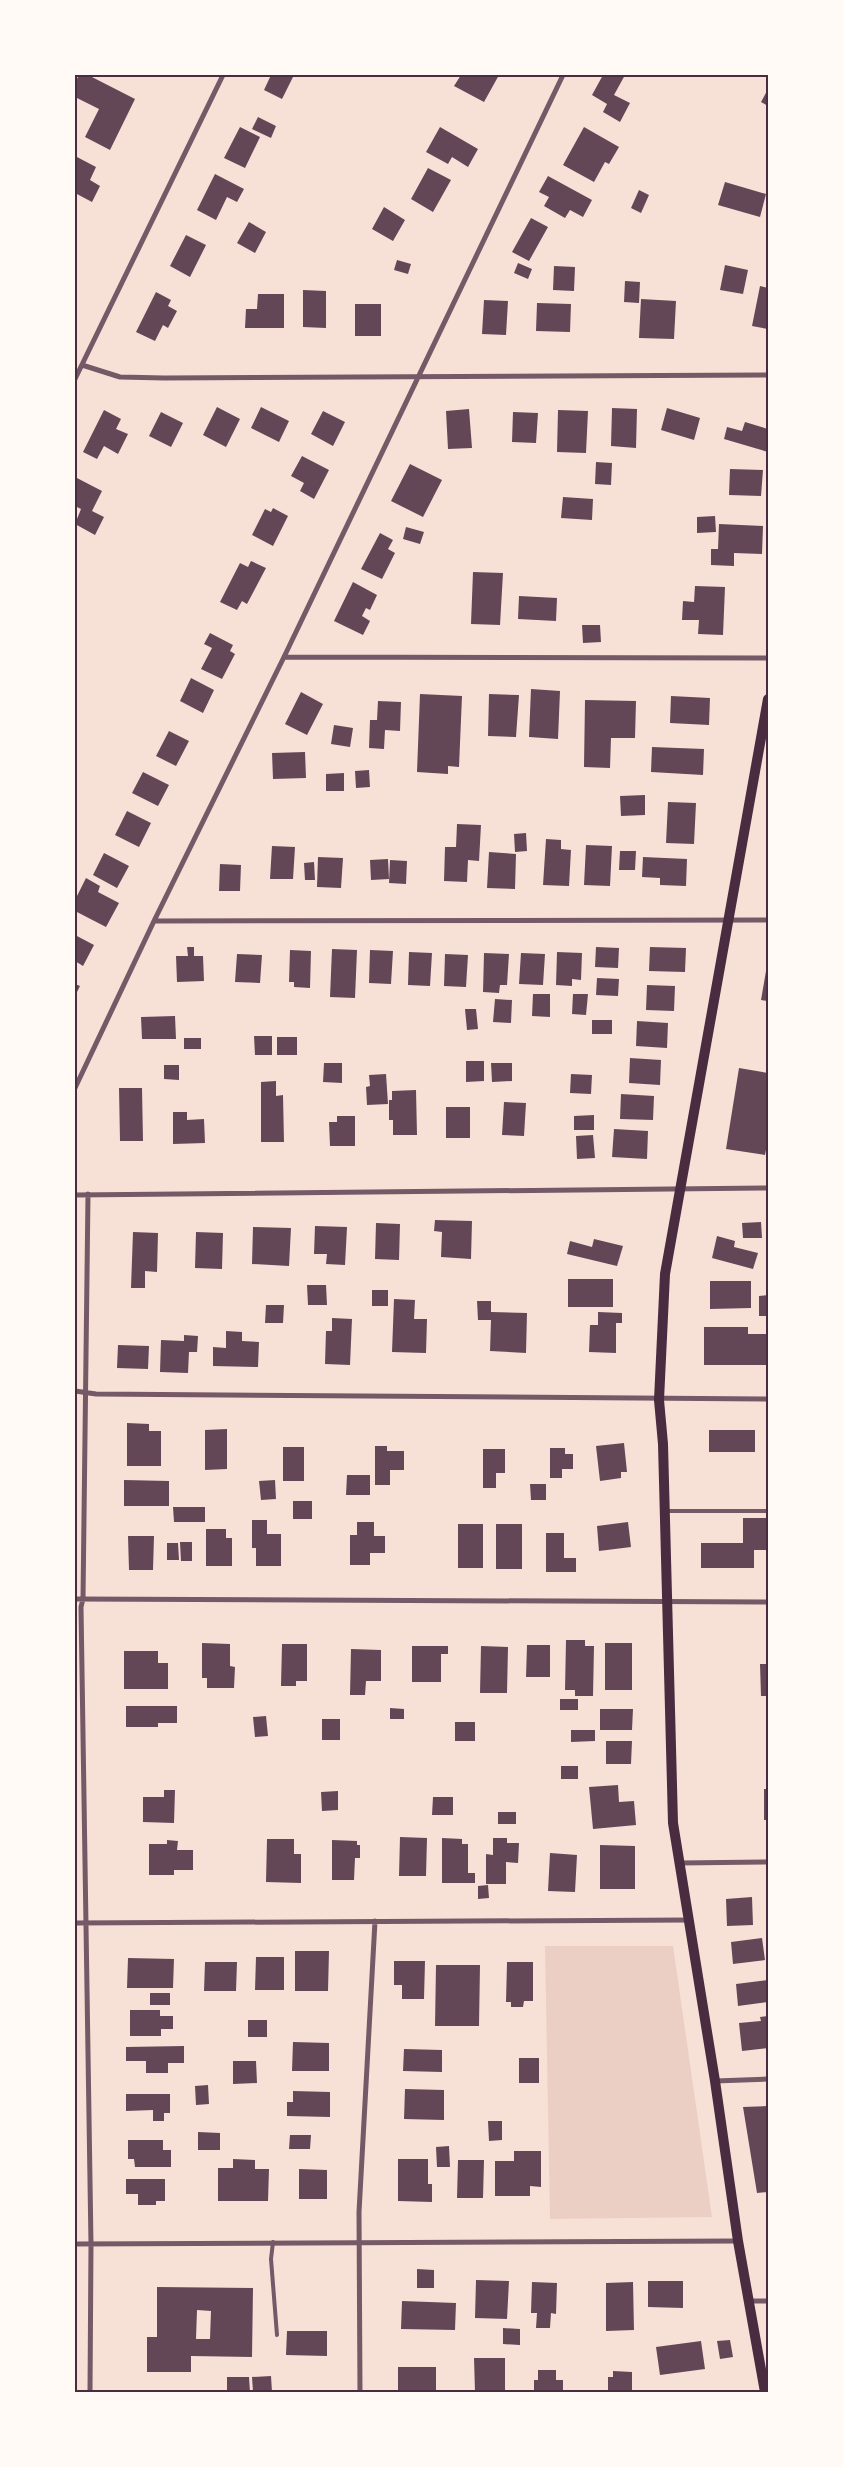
<svg xmlns="http://www.w3.org/2000/svg" width="843" height="2467" viewBox="0 0 843 2467" font-family="Commissioner,sans-serif">
	<style>
		.green { fill: #ebcfc5 }
		.building { fill: #644757; fill-rule: evenodd }
		.lines { fill: none; stroke-linecap: round; stroke-linejoin: round }
		.service { stroke: #755966; stroke-width: 4 }
		.minor { stroke: #755966; stroke-width: 5 }
		.secondary { stroke: #4a2c40; stroke-width: 10 }
		.neatline { fill: none; stroke: #4a2c40; stroke-width: 2 }
	</style>
	<rect width="100%" height="100%" fill="#f7e1d7"/>
	<path class="green" d="M545 1946H673L712 2217 550 2219Z"/>
	<path class="building" d="M79 75H88L135 99 110 150 85 137 99 109 75 97V83Z
		M271 75H294L282 99 264 90Z
		M461 75H499L484 102 454 86Z
		M603 75H625L614 95 630 103 620 122 603 112 607 104 592 95Z
		M768 89V106L761 102Z
		M258 117 276 126 271 138 252 129Z
		M240 127 260 137 245 168 224 158Z
		M440 127 478 149 468 167 452 157 448 164 426 152Z
		M584 127 619 147 609 164 605 162 594 182 563 165Z
		M77 157 96 167 90 180 100 186 92 202 75 193Z
		M428 168 451 180 433 212 411 199Z
		M215 174 244 189 237 202 227 197 216 220 197 210Z
		M548 176 592 200 583 217 570 210 565 218 544 206 549 197 539 192Z
		M725 182 766 194 760 217 718 205Z
		M639 190 649 195 641 213 631 208Z
		M384 207 405 220 393 241 372 229Z
		M531 218 548 227 529 261 512 252Z
		M249 222 266 232 255 253 237 243Z
		M186 235 206 245 190 277 170 266Z
		M397 260 411 264 408 274 394 270Z
		M518 263 532 269 528 279 514 273Z
		M725 265 748 270 743 294 720 290Z
		M554 266 575 267 574 291 553 290Z
		M625 281 640 282 639 303 624 302Z
		M760 286 768 288V329L752 326Z
		M303 290 326 291V328L303 327Z
		M156 292 171 300 168 306 177 311 168 328 163 325 155 341 136 332Z
		M258 294H284V328H245L246 309H257Z
		M641 299 676 301 674 339 639 338Z
		M484 300 508 301 506 335 482 334Z
		M537 303 571 304 570 332 536 331Z
		M355 304H381V336H355Z
		M217 407 240 419 226 447 203 435Z
		M261 407 289 421 279 442 251 428Z
		M612 408 637 409 636 448 611 446Z
		M667 408 700 418 694 440 661 430Z
		M469 409 472 448 448 449 446 411Z
		M104 410 121 419 116 429 128 434 118 454 104 446 97 459 83 452Z
		M558 410 588 411 586 453 557 452Z
		M323 411 345 422 333 446 311 434Z
		M161 412 183 423 171 447 149 436Z
		M513 412 538 413 536 443 512 442Z
		M745 422 768 429V452L724 439 727 427 742 431Z
		M302 456 329 470 314 499 300 491 304 483 291 476Z
		M596 462 612 463 611 485 595 484Z
		M410 464 442 480 423 517 391 501Z
		M730 469 763 470 761 496 729 495Z
		M75 477 102 491 92 511 104 517 95 535 75 524 81 509 75 506Z
		M563 497 593 499 592 520 561 518Z
		M273 508 288 516 273 546 252 535 265 509 271 512Z
		M715 516 716 532 697 533V517Z
		M719 524 763 526 762 554 734 553V566L711 565V549H718Z
		M406 527 424 532 420 544 403 539Z
		M380 533 393 540 388 549 395 553 382 579 361 569Z
		M251 561 266 568 247 604 242 601 237 610 220 602 240 563 248 567Z
		M473 572 503 573 500 625 471 624Z
		M353 582 377 595 370 610 366 608 362 616 370 621 363 635 334 621Z
		M695 586 725 587 723 635 698 634 699 620H682L683 601 694 602Z
		M519 596 557 598 556 621 518 619Z
		M582 625H600L601 642 583 643Z
		M210 633 233 645 230 651 235 654 222 679 201 669 212 648 204 644Z
		M191 678 214 690 203 713 180 701Z
		M531 689 560 691 558 739 529 737Z
		M301 692 323 704 307 735 285 724Z
		M420 694 462 696 459 767 448 766V774L417 772Z
		M489 694 519 695 516 737 488 736Z
		M671 696 710 698 709 725 670 723Z
		M585 700 636 701 635 738H611L610 768 584 767Z
		M378 701 401 702 400 731 385 730 384 749 369 748 370 720H377Z
		M334 725 353 728 350 747 331 744Z
		M169 731 189 741 176 766 156 756Z
		M652 747 704 749 703 775 651 772Z
		M305 752 306 778 273 779 272 753Z
		M369 770 370 787 356 788 355 771Z
		M143 772 169 785 158 806 132 793Z
		M344 773V791H326V774Z
		M645 795V815L621 816 620 796Z
		M668 802 696 803 694 844 666 843Z
		M127 811 151 823 139 847 115 835Z
		M457 824 481 825 479 861 468 860 467 882 444 881 445 847H456Z
		M526 833 527 851 515 852 514 834Z
		M546 839 561 840V849L571 850 569 886 543 885Z
		M586 845 612 846 610 886 584 885Z
		M272 846 295 847 293 879H270Z
		M620 851H636L635 870H619Z
		M489 852 516 854 515 889 487 888Z
		M104 853 129 866 117 888 93 875Z
		M318 857 343 858 341 888 317 887Z
		M643 857 687 859 686 886 660 885V878L642 877Z
		M388 859 389 879 371 880 370 860Z
		M390 860 407 861 406 884 389 883Z
		M314 862 315 880H305L304 863Z
		M220 864 241 865 240 891H219Z
		M86 878 100 886 98 892 119 903 106 927 75 911V900Z
		M75 935 94 945 83 966 75 961Z
		M187 947H194V956H203L204 981 177 982 176 956H188Z
		M596 947 619 948 618 968 595 967Z
		M650 947 686 948 685 972 649 971Z
		M332 949 357 950 355 998 330 997Z
		M290 950 311 951 310 988 294 987V982H289Z
		M370 950 393 951 391 984 369 983Z
		M409 952 432 953 430 986 408 985Z
		M557 952 582 953 581 980 572 979V986L556 985Z
		M484 953 509 954 507 985H500L499 993 483 992Z
		M521 953 545 954 543 985 519 984Z
		M237 954 262 955 260 983 235 982Z
		M445 954 468 955 466 987 444 986Z
		M766 971H768V1001L761 1000Z
		M597 978 619 979 618 996 596 995Z
		M75 984 80 986 75 996Z
		M647 985 675 986 674 1011 646 1010Z
		M533 994H550V1017L532 1016Z
		M573 994H588L586 1015 572 1014Z
		M495 999 512 1000 511 1023 493 1022Z
		M465 1009H476L478 1029 467 1030Z
		M175 1016 176 1039H142L141 1017Z
		M592 1020H612V1034H592Z
		M637 1021 668 1023 667 1048 636 1046Z
		M254 1036H272V1055H255Z
		M277 1037H297V1055H277Z
		M184 1038H201V1049H184Z
		M630 1058 661 1060 660 1085 629 1083Z
		M466 1061H484V1081L466 1082Z
		M324 1063H342V1083L323 1082Z
		M491 1063H512V1081L492 1082Z
		M164 1065H179V1080L164 1079Z
		M739 1068 768 1073V1139L765 1155 726 1149Z
		M386 1074 388 1104 367 1105 366 1087 370 1086 369 1075Z
		M571 1074 592 1075 591 1094 570 1093Z
		M276 1081V1096L283 1095 284 1142H261V1082Z
		M119 1088H142L143 1141H120Z
		M416 1090 417 1135H393V1120H389V1100H392V1091Z
		M621 1094 654 1096 653 1120 620 1119Z
		M504 1102 526 1103 524 1136 502 1135Z
		M446 1107H470V1138H446Z
		M173 1112H187V1120L204 1119 205 1143 173 1144Z
		M594 1115V1130H574V1116Z
		M337 1116H355V1146H330L329 1122H337Z
		M614 1129 648 1131 647 1159 612 1157Z
		M593 1135 595 1158 577 1159 576 1136Z
		M435 1220 472 1221 471 1259 441 1257 442 1232 434 1231Z
		M761 1222 762 1238H743L742 1223Z
		M376 1223 400 1224 399 1260 375 1259Z
		M315 1226 347 1227 345 1265 326 1264 327 1254H314Z
		M253 1227 291 1228 289 1266 252 1264Z
		M133 1232 158 1233 157 1272 145 1271V1288H131Z
		M196 1232 223 1233 222 1269 195 1268Z
		M717 1236 735 1241 734 1247 758 1253 753 1269 712 1258Z
		M594 1239 623 1246 617 1266 567 1254 570 1241 592 1247Z
		M568 1279H613V1307H568Z
		M710 1281H751V1308L710 1309Z
		M307 1285H326L327 1305H308Z
		M372 1290H388V1306H372Z
		M768 1295V1316H759V1296Z
		M394 1299 415 1300 414 1319H427L426 1353 392 1352Z
		M477 1301H491V1312L527 1313 526 1353 490 1351 491 1320H478Z
		M266 1305H284L283 1323H265Z
		M598 1312 622 1313V1323H616V1353L589 1352 590 1325H598Z
		M332 1318 352 1319 350 1365 325 1364 326 1331H332Z
		M704 1327H748V1334H766V1365H704Z
		M226 1331 242 1332V1341L259 1342 258 1367 213 1366V1347L226 1348Z
		M184 1335 198 1336 197 1352H189L188 1373 160 1372 161 1340 184 1341Z
		M118 1345 149 1346 148 1369 117 1368Z
		M127 1423 149 1424V1431H161V1466H127Z
		M227 1429V1469L205 1470V1430Z
		M709 1430H755V1452H709Z
		M624 1443 627 1472H621V1478L600 1481 596 1446Z
		M375 1446H387V1451H404V1470H390V1485H375Z
		M283 1447H304V1481H283Z
		M550 1448H565V1454H573V1469H562V1478H550Z
		M483 1449H505V1473H496V1488H483Z
		M347 1475H370V1495H346Z
		M124 1480 169 1481V1506H124Z
		M275 1480 276 1499 261 1500 259 1481Z
		M530 1484H546V1500H531Z
		M293 1501H312V1519H293Z
		M173 1507H205V1522H174Z
		M743 1518H768V1550H754V1568H701V1543H743Z
		M252 1520H267V1534H281V1566H256V1548H252Z
		M357 1522H374V1536H385V1553H370V1565H350V1535H357Z
		M628 1522 631 1547 599 1551 597 1526Z
		M458 1524H483V1568H458Z
		M496 1524H522V1569H496Z
		M206 1529H226V1538H232V1566H206Z
		M546 1533H564V1558H576V1572H546Z
		M128 1536H154L153 1570H129Z
		M180 1542H192V1561H181Z
		M167 1543H178L179 1560H167Z
		M566 1640H585V1646H594L593 1696H575V1690H565Z
		M202 1643 230 1644V1666L235 1667 234 1688H207V1678H202Z
		M605 1643H632V1690H605Z
		M282 1644H307V1681H296V1686H281Z
		M527 1645H550V1677H526Z
		M412 1646H448V1654H441V1682H412Z
		M481 1646 508 1647 507 1693H480Z
		M351 1649 381 1650V1681H366L365 1695H350Z
		M124 1651H158V1663H168V1689H124Z
		M760 1664H768V1709L766 1696H761Z
		M560 1699H578V1710H560Z
		M126 1706H177V1723H158V1727H126Z
		M390 1708 404 1709V1719H390Z
		M600 1709H633L632 1730H600Z
		M266 1716 268 1736 255 1737 253 1717Z
		M322 1719H340V1740H322Z
		M455 1722H475V1741H455Z
		M571 1730H595V1741L571 1742Z
		M606 1741H632L631 1764H606Z
		M561 1766H578V1779H561Z
		M618 1785 619 1802 634 1801 636 1825 593 1829 589 1787Z
		M764 1789H768V1820H764Z
		M164 1790H175L174 1823 143 1822V1797H164Z
		M338 1791V1810L322 1811 321 1792Z
		M433 1797H453V1815H432Z
		M498 1812H516V1824H498Z
		M400 1837 427 1838 426 1876H399Z
		M442 1838 462 1839V1844H468V1873H475V1883H442Z
		M493 1838H507V1843H519L518 1863 506 1862V1884H486V1854L493 1855Z
		M267 1839H294V1854H301V1883L266 1882Z
		M167 1840 178 1841 177 1850H193V1870H174V1875H149V1844H167Z
		M332 1840 357 1841V1845H360V1858H355L354 1880H332Z
		M600 1845 635 1846V1889H600Z
		M550 1853 577 1855 575 1892 548 1891Z
		M488 1885 489 1898 478 1899V1886Z
		M752 1897 753 1925 727 1926 726 1899Z
		M762 1938 765 1960 733 1964 731 1942Z
		M295 1951H329L328 1991H295Z
		M256 1957H284V1990H255Z
		M128 1958 174 1959 173 1988H127Z
		M394 1961H425L424 1999H402V1985H394Z
		M205 1962H237L236 1991H204Z
		M507 1962H533V2001H524L523 2007H511V2002H506Z
		M436 1965H480L479 2026H435Z
		M768 1980V2002L738 2006 736 1984Z
		M150 1993H170V2005H150Z
		M130 2010H160V2016H173V2029H161V2036H130Z
		M768 2016V2048L742 2051 739 2023 761 2021 760 2017Z
		M248 2020H267V2037H248Z
		M293 2042 329 2043V2071H292Z
		M184 2046V2063H168V2073H146V2061H126V2047Z
		M404 2049 442 2050V2072L403 2071Z
		M519 2058H539V2083H519Z
		M233 2061H256L257 2083 233 2084Z
		M208 2085 209 2104 196 2105 195 2086Z
		M405 2089 444 2090V2120L404 2119Z
		M293 2091 330 2092V2117L287 2116V2102H293Z
		M126 2094H170V2113H164V2121H153V2110L126 2111Z
		M768 2106V2192L757 2193 743 2107Z
		M488 2121H502V2140L489 2141Z
		M198 2132 220 2133V2150H198Z
		M290 2135H311L310 2149H289Z
		M128 2140H163V2150H171V2167H135L134 2159H128Z
		M449 2146 450 2167H437L436 2147Z
		M514 2151H541V2187L530 2186V2196H495V2161H514Z
		M233 2159 255 2160V2169H269L268 2201H218V2168H233Z
		M398 2159H428V2184H432V2202L398 2201Z
		M458 2160H484L483 2198H457Z
		M299 2169 327 2170V2199H299Z
		M126 2179H165V2201H156V2205H138V2194H126Z
		M417 2269 434 2270V2288H417Z
		M476 2280 509 2281 507 2319 475 2318Z
		M648 2281H683V2308L648 2307Z
		M532 2282 557 2283 556 2314 551 2313 550 2328H536L537 2313H531Z
		M633 2282 634 2330 606 2331V2283Z
		M157 2287 253 2288 252 2357 191 2356V2372H147V2337H157ZM197 2310 211 2311 210 2339H196Z
		M402 2301 456 2303 455 2330 401 2329Z
		M503 2328 520 2329V2345L503 2344Z
		M287 2331H327V2356L286 2355Z
		M730 2340 733 2357 720 2359 717 2341Z
		M701 2341 705 2369 660 2375 656 2347Z
		M474 2358H505V2392H475Z
		M398 2367H436V2392H398Z
		M538 2370H556V2380H563V2392H534V2380H538Z
		M613 2371 632 2372V2392H608V2377H613Z
		M271 2376 272 2392H253L252 2377Z
		M227 2377H249L250 2392H227Z
		M283 2390H332V2392H283Z"/>
	<g class="lines">
		<path class="service" d="M666 1511H768
			M273 2242 271 2259 277 2335"/>
		<path class="minor" d="M82 365 120 377 164 378 768 375
			M75 379 223 75
			M284 657 768 658
			M154 921 768 920
			M75 1088 154 921 284 657 563 75
			M88 1194 83 1599 81 1607 91 2244 90 2392
			M75 1195 768 1188
			M75 1391 96 1394 768 1399
			M75 1599 768 1602
			M680 1863 768 1862
			M75 1923 689 1920
			M715 2081 768 2079
			M75 2244 738 2241
			M751 2301H768
			M360 2392 359 2212 375 1921"/>
		<path class="secondary" d="M765 2392 738 2241 715 2081 673 1823 663 1444 659 1400 665 1274 768 699"/>
	</g>
	<rect width="843" height="2467" fill="none" stroke="#fffaf5" stroke-width="152"/>
	<rect x="76" y="76" width="691" height="2315" class="neatline"/>
</svg>
